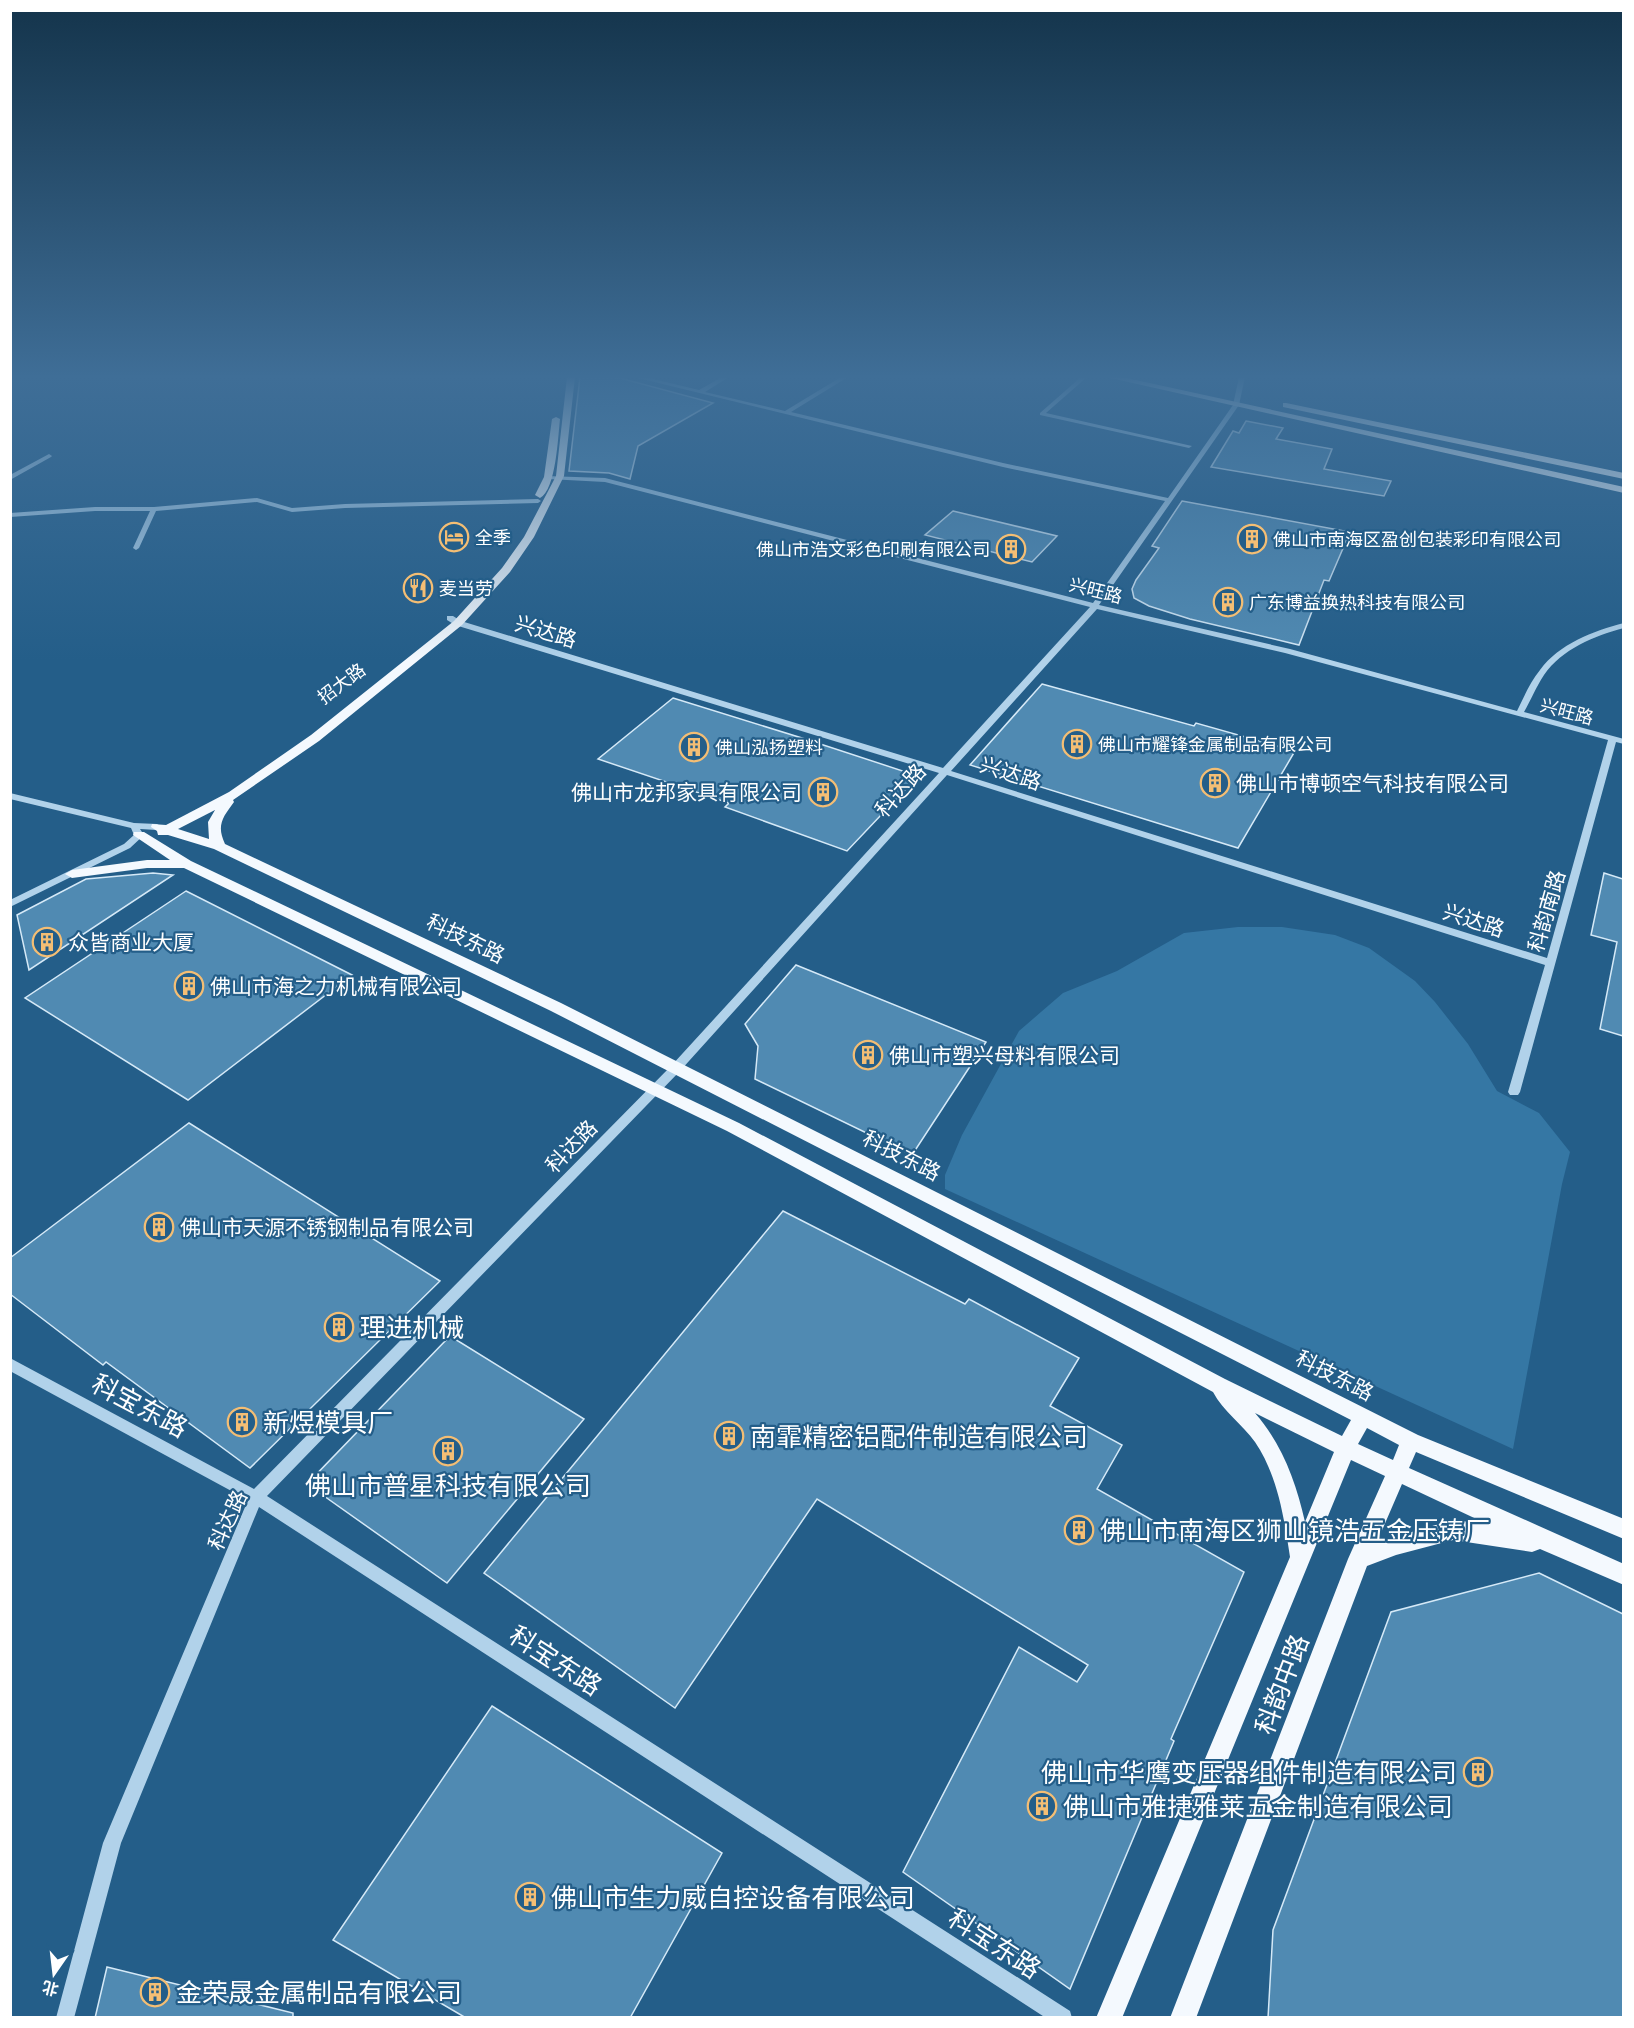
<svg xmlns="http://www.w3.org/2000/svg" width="1634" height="2028" viewBox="0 0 1634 2028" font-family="'Open Sans','Noto Sans SC',sans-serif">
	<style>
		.green { fill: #3577a4 }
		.building { fill: #508ab2; stroke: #d5e9f7; stroke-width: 1.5 }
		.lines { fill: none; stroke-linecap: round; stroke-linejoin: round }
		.minor { fill: #b1d2ea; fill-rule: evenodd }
		.major { fill: #f4f9fe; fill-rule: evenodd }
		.labels { text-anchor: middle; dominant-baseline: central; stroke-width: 4.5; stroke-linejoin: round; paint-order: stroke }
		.far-poi-label { font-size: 18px; fill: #fff; stroke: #245e89; text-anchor: start }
		.far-street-label { font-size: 18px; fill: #fff; stroke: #245e89 }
		.street-label { font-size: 21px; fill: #fff; stroke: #245e89 }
		.poi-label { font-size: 21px; fill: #fff; stroke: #245e89; text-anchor: start }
		.near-poi-label { font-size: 26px; fill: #fff; stroke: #245e89; text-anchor: start }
		.near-street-label { font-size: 26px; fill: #fff; stroke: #245e89 }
	</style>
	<rect width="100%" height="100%" fill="#245e89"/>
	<path class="green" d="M1238 927H1282L1335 935 1369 948 1415 981 1435 1002 1468 1044 1497 1091 1539 1113 1570 1152 1562 1184 1513 1449 945 1189V1175L962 1135 1019 1031 1063 993 1117 971 1184 933Z"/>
	<path class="building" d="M580 377H616L713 403 638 446 630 479 609 473 569 471Z
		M1246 421 1283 428 1276 439 1332 449 1324 469 1391 481 1384 496 1211 467 1233 431 1239 433Z
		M1182 501 1350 532 1329 581 1324 580 1299 645 1190 619 1149 606 1134 598 1132 589 1136 580 1159 548 1152 546Z
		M953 511 1057 536 1032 562 925 535Z
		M1042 684 1194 726 1196 723 1295 751 1238 848 970 765Z
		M673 698 802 738 918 776 847 851 725 807 729 803 598 759Z
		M153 873 173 875 29 970 17 915 86 879Z
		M1604 873 1623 879V1036L1600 1029 1617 942 1591 935Z
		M186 891 352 975 188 1100 25 998Z
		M796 965 986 1042 912 1155 755 1079 758 1046 745 1024Z
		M189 1123 440 1281 250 1468 106 1362 103 1365 10 1294V1258Z
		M783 1211 965 1304 969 1299 1079 1358 1050 1406 1122 1445 1097 1489 1244 1572 1171 1739 1174 1741 1070 1989 903 1872 1019 1647 1077 1682 1088 1665 817 1499 675 1708 484 1573Z
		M450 1336 584 1419 447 1583 307 1484Z
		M1539 1573 1623 1614V2018H1268L1273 1930 1391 1612Z
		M492 1706 722 1853 630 2018H466L333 1940Z
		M107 1967 293 2013V2018H95Z"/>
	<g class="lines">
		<path class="minor" d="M634 377H645L699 390 722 377H729L705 392 785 411 841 377H848L791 412 1003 463 1168 498 1233 405 1239 377H1245L1239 405 1099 605 1290 649 1517 711C1524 697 1530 682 1540 670 1559 644 1593 631 1624 623V628C1594 636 1562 649 1544 675 1536 687 1531 700 1524 712L1624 739V744L1616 742 1520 1092 1518 1095H1510L1508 1092 1545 965 947 775 680 1071 267 1496 1070 2011 1072 2018H1046L259 1507 121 1843 74 2018H56L103 1843 248 1500 10 1371V1358L254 1489 672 1065 939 773 455 625 447 620V616H453L461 621 943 768 1090 607 605 482 548 479 546 478V476L605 478 1093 603 1165 501 1003 467ZM1097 609 1285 653 1608 740 1547 958 951 771Z
			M1081 377H1087L1046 413 1192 446 1189 448 1040 415V413Z
			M49 454 52 456 51 457 10 480V475Z
			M257 498 292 508 345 504 538 499 541 501 538 503 345 508 292 512 257 502 156 511 139 548 136 550 133 548 150 511H95L10 517V513L95 507H154Z
			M10 793 134 823 157 824 162 827 157 830 140 829 144 835 130 848 10 907V900L124 844 134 835 131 828 10 799Z"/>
		<path class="major" d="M567 377H575L564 476 534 537 510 572 462 625 319 741 233 800 234 802C223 817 216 825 225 844L561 1003 1418 1435 1624 1519V1539L1416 1452 1409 1468 1624 1564V1585L1540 1549 1532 1552 1453 1540 1396 1555 1367 1566 1196 2018H1170L1348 1559 1385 1476 1351 1460 1122 2018H1096L1290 1557C1284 1518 1278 1476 1255 1442 1243 1425 1223 1411 1213 1392L727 1131 184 868H147L72 878 65 874 72 870 147 860H170L133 835 134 832H144L191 861 739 1123 1225 1379 1342 1436 1351 1420 551 1011 214 849 168 835H158L157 831 151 827 152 824 166 825 229 792 311 735 454 621 502 568 524 537 556 476ZM215 810 208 822 209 839 178 829ZM1255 1413 1334 1452 1305 1522C1296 1482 1282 1444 1255 1413ZM1367 1428 1399 1445 1393 1460 1358 1444ZM1402 1484 1487 1524 1453 1520 1377 1542Z
			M1106 377H1122L1624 487V493Z
			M1286 403 1624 473V479L1283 407V403Z
			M556 417 560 419C558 437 556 490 540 498L535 495 544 477 552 419Z"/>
	</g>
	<linearGradient id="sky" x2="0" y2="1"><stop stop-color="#14344b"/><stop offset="0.57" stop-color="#3f6e97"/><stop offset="1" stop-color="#3f6e97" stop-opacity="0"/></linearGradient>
	<rect width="1634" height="661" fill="url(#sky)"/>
	<defs>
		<g id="hotel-ring" transform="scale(1.5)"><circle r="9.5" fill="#245e89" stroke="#f4be74" stroke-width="1.5"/><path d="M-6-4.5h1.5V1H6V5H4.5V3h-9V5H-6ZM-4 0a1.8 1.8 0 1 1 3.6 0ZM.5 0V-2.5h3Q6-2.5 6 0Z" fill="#f4be74"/></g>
		<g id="building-ring" transform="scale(1.5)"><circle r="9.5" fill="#245e89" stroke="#f4be74" stroke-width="1.5"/><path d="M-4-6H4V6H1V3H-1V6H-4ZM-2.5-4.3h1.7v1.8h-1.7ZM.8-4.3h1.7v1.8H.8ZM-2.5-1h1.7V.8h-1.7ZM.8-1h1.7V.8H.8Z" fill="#f4be74"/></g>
		<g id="restaurant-ring" transform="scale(1.5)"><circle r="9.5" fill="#245e89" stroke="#f4be74" stroke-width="1.5"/><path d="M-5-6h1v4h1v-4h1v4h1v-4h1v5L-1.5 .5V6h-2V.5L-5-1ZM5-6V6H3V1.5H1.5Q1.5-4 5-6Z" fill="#f4be74"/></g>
	</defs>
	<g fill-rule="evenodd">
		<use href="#hotel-ring" x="454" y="537"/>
		<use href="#building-ring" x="1252" y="539"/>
		<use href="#building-ring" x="1011" y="549"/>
		<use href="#restaurant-ring" x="418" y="588"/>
		<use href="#building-ring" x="1228" y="602"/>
		<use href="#building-ring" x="1077" y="744"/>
		<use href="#building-ring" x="694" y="747"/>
		<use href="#building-ring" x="1215" y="783"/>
		<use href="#building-ring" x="823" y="792"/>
		<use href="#building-ring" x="47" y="942"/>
		<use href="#building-ring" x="189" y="986"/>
		<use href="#building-ring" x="868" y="1055"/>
		<use href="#building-ring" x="159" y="1227"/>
		<use href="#building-ring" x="339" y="1327"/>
		<use href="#building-ring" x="242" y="1422"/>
		<use href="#building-ring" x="729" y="1436"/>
		<use href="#building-ring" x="448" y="1451"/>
		<use href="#building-ring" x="1079" y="1530"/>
		<use href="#building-ring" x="1478" y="1772"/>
		<use href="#building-ring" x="1042" y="1806"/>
		<use href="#building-ring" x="530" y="1897"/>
		<use href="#building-ring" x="155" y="1992"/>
	</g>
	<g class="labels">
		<g class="far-poi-label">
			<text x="475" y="537">全季</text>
			<text x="1273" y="539">佛山市南海区盈创包装彩印有限公司</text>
			<text x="990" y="549" text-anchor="end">佛山市浩文彩色印刷有限公司</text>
			<text x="439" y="588">麦当劳</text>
			<text x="1249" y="602">广东博益换热科技有限公司</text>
			<text x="1098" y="744">佛山市耀锋金属制品有限公司</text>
			<text x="715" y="747">佛山泓扬塑料</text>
		</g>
		<g class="far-street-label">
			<text transform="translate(1096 590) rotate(14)">兴旺路</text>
			<text transform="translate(341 683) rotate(-37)">招大路</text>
			<text transform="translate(1567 711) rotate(15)">兴旺路</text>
		</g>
		<g class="street-label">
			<text transform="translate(546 631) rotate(17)">兴达路</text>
			<text transform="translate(1011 773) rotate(18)">兴达路</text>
			<text transform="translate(900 790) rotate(-48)">科达路</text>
			<text transform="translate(1546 911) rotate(-74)">科韵南路</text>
			<text transform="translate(1474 920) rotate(18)">兴达路</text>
			<text transform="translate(466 938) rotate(26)">科技东路</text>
			<text transform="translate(571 1146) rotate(-46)">科达路</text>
			<text transform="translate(902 1155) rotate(27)">科技东路</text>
			<text transform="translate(1335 1375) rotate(27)">科技东路</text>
			<text transform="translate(227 1520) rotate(-65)">科达路</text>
		</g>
		<g class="poi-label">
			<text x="1236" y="783">佛山市博顿空气科技有限公司</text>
			<text x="802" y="792" text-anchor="end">佛山市龙邦家具有限公司</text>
			<text x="68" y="942">众皆商业大厦</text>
			<text x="210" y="986">佛山市海之力机械有限公司</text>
			<text x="889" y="1055">佛山市塑兴母料有限公司</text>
			<text x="180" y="1227">佛山市天源不锈钢制品有限公司</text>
		</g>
		<g class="near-poi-label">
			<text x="360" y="1327">理进机械</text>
			<text x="263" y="1422">新煜模具厂</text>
			<text x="750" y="1436">南霏精密铝配件制造有限公司</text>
			<text x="448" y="1485" text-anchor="middle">佛山市普星科技有限公司</text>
			<text x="1100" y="1530">佛山市南海区狮山镜浩五金压铸厂</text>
			<text x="1457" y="1772" text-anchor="end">佛山市华鹰变压器组件制造有限公司</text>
			<text x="1063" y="1806">佛山市雅捷雅莱五金制造有限公司</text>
			<text x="551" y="1897">佛山市生力威自控设备有限公司</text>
			<text x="176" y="1992">金荣晟金属制品有限公司</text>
		</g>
		<g class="near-street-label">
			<text transform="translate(140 1405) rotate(28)">科宝东路</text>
			<text transform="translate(556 1660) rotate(33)">科宝东路</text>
			<text transform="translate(1281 1684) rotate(-69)">科韵中路</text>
			<text transform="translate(995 1943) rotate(33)">科宝东路</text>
		</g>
	</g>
	<rect width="1634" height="2028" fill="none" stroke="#ffffff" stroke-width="24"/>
	<g transform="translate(54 1974) rotate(194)" stroke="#245e89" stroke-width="4.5" paint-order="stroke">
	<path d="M0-4.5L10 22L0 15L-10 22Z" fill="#ffffff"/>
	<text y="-9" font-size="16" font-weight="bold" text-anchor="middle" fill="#ffffff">北</text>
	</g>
</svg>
